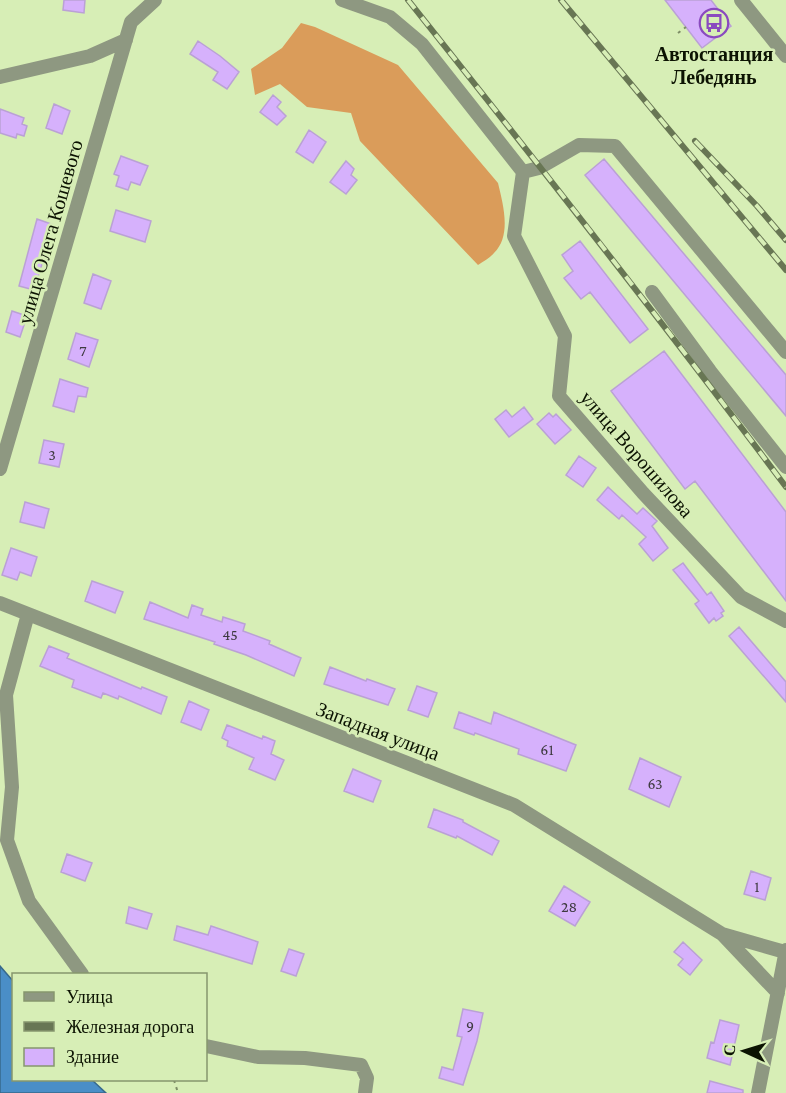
<svg xmlns="http://www.w3.org/2000/svg" width="786" height="1093" viewBox="0 0 786 1093" font-family="'Crimson Pro',serif">
	<style>
		.forest { fill: #da9c5a }
		.water { fill: #4a8ec7; stroke: #37698c; stroke-width: 1.5 }
		.building { fill: #d6b1fc; stroke: #baa1d5; stroke-width: 1.5 }
		.lines { fill: none; stroke-linecap: round; stroke-linejoin: round }
		.path { stroke: #7d8d66; stroke-width: 2; stroke-dasharray: 3 4.5; stroke-linecap: butt }
		.minor { stroke: #8e9881; stroke-width: 14 }
		.rail-casing { stroke: #687654; stroke-width: 6 }
		.rail { stroke: #d7eeb6; stroke-width: 4; stroke-dasharray: 11; stroke-linecap: butt }
		.labels { text-anchor: middle; dominant-baseline: central; stroke-width: 5; stroke-linejoin: round; paint-order: stroke }
		.number-label { font-size: 16px; fill: #3e3a40 }
		.poi-label { font-size: 20px; font-weight: bold; fill: #0c1302; stroke: #d7eeb6 }
		.street-label { font-size: 20px; fill: #0c1302; stroke: #d7eeb6 }
	</style>
	<rect width="100%" height="100%" fill="#d7eeb6"/>
	<path class="forest" d="M301 23 315 27 398 65 498 183C503 204 512 236 494 253 490 258 484 261 478 265L360 141 351 113 307 107 280 84 255 95 251 69 282 48Z"/>
	<path class="water" d="M0 966 13 981 14 1080H92L106 1093H0Z"/>
	<path class="building" d="M64 0H85L84 13 63 10Z
		M665 0H711L731 26 702 48Z
		M198 41 220 56 239 72 227 89 213 80 218 72 190 54Z
		M273 95 281 102 277 107 286 116 277 125 260 112Z
		M54 104 70 111 62 134 46 128Z
		M0 109 24 118 22 124 27 126 24 136 17 134 16 138 0 133Z
		M309 130 326 142 313 163 296 152Z
		M121 156 148 166 140 185 131 182 128 190 116 186 119 176 114 174Z
		M604 159 786 375V416L585 175Z
		M346 161 354 169 351 175 357 180 346 194 330 182Z
		M116 210 151 221 145 242 110 231Z
		M37 219 54 225 34 290 19 286Z
		M580 241 648 329 630 343 590 292 581 299 564 278 573 271 562 255Z
		M93 274 111 281 101 309 84 303Z
		M12 311 27 316 20 337 6 332Z
		M76 333 98 340 89 367 68 359Z
		M664 351 786 512V601L695 481 685 489 611 391Z
		M60 379 88 388 86 397 78 396 74 412 53 406Z
		M524 407 533 419 509 437 495 419 506 410 512 417Z
		M549 413 553 417 556 414 571 430 555 444 537 424Z
		M44 440 64 444 59 467 39 463Z
		M579 456 596 468 583 487 566 475Z
		M608 487 637 514 643 508 657 521 652 526 668 548 653 561 639 544 646 537 622 515 619 519 597 500Z
		M25 502 49 509 44 528 20 522Z
		M11 548 37 557 31 576 20 572 17 580 2 575Z
		M683 563 707 595 711 592 724 611 721 613 723 616 716 621 714 618 709 623 695 604 699 601 673 570Z
		M92 581 123 592 115 613 85 601Z
		M150 602 188 618 192 605 203 609 201 615 222 622 223 617 245 624 243 631 270 641 269 644 301 658 294 676 246 655 214 644 215 642 144 619Z
		M739 627 786 682V702L729 636Z
		M49 646 69 654 67 658 141 689 142 687 167 697 161 714 119 696 118 699 103 693 101 698 72 687 74 680 40 666Z
		M330 667 366 681 367 679 395 689 388 705 324 684Z
		M417 686 437 693 428 717 408 710Z
		M189 701 209 710 201 730 181 722Z
		M459 712 491 724 494 712 576 745 566 771 518 754 519 749 475 733 474 735 454 728Z
		M227 725 262 739 263 736 275 741 271 754 284 760 275 780 249 769 254 758 227 746 228 741 222 738Z
		M640 758 681 777 669 807 629 789Z
		M353 769 381 781 373 802 344 791Z
		M434 809 463 820V822L499 841 492 855 457 836 456 838 428 827Z
		M67 854 92 863 85 881 61 872Z
		M751 871 771 878 765 900 744 894Z
		M564 886 590 902 575 926 549 911Z
		M129 907 152 914 147 929 126 923Z
		M177 926 208 935 211 926 258 942 252 964 174 940Z
		M683 942 702 960 690 975 678 965 683 959 674 952Z
		M289 949 304 954 296 976 281 971Z
		M463 1009 483 1013 477 1041 463 1085 439 1078 442 1067 453 1070 462 1037 457 1036Z
		M720 1020 739 1025 730 1065 707 1058 711 1042 714 1043Z
		M710 1081 743 1090V1093H707Z"/>
	<g class="lines">
		<path class="path" d="M678 33 686 27
			M174 1080 178 1093"/>
		<path class="minor" d="M342 0 390 17 422 44 523 172 514 236 565 336 559 396 643 493 741 597 786 621
			M741 0 786 56
			M0 77 90 56 126 40
			M523 172 539 168 579 145 615 146 786 352
			M652 292 710 371 786 467
			M0 469 131 22 155 0
			M0 603 514 805 722 934
			M28 614 6 695 12 787 7 840 29 901 82 974
			M778 993 722 934 785 952
			M206 1046 258 1057 305 1058 361 1065 367 1078 365 1093
			M758 1093 786 950"/>
		<g class="rail-casing">
			<path id="rail" d="M408 0C536 161 663 322 786 487
				M561 0 786 270
				M695 141 757 206 786 240"/>
		</g>
		<use href="#rail" class="rail"/>
	</g>
	<defs>
		<g id="bus-ring" transform="scale(1.5)"><circle r="9.5" fill="#d7eeb6" stroke="#8a4abf" stroke-width="1.5"/><path d="M-5-6H5V4H4V6H2V4H-2V6H-4V4H-5ZM-3.5-4V0h7V-4ZM-3.5 1.2v1.5H-2V1.2ZM2 1.2v1.5H3.5V1.2Z" fill="#8a4abf"/></g>
	</defs>
	<g fill-rule="evenodd">
		<use href="#bus-ring" x="714" y="23"/>
	</g>
	<g class="labels">
		<g class="number-label">
			<text x="83" y="350">7</text>
			<text x="52" y="454">3</text>
			<text x="230" y="634">45</text>
			<text x="547" y="749">61</text>
			<text x="655" y="783">63</text>
			<text x="757" y="886">1</text>
			<text x="569" y="906">28</text>
			<text x="470" y="1025">9</text>
		</g>
		<g class="poi-label">
			<text x="714" y="54">Автостанция<tspan x="714" dy="23">Лебедянь</tspan></text>
		</g>
		<g class="street-label">
			<text transform="translate(50 232) rotate(-74)">улица Олега Кошевого</text>
			<text transform="translate(637 454) rotate(49)">улица Ворошилова</text>
			<text transform="translate(378 731) rotate(21)">Западная улица</text>
		</g>
	</g>
	<rect x="12" y="973" width="195" height="108" fill="#d7eeb6" stroke="#86966e" stroke-width="1.5"/>
	<rect x="24" y="992" width="30" height="9" fill="#8e9881" stroke="#86966e" stroke-width="1.5"/>
	<text x="66" y="1003" font-size="18" fill="#0c1302">Улица</text>
	<rect x="24" y="1022" width="30" height="9" fill="#687654" stroke="#86966e" stroke-width="1.5"/>
	<text x="66" y="1033" font-size="18" fill="#0c1302">Железная дорога</text>
	<rect x="24" y="1048" width="30" height="18" fill="#d6b1fc" stroke="#86966e" stroke-width="1.5"/>
	<text x="66" y="1063" font-size="18" fill="#0c1302">Здание</text>
	<g transform="translate(744 1051) rotate(274)" stroke="#d7eeb6" stroke-width="4.5" paint-order="stroke">
	<path d="M0-4.5L10 22L0 15L-10 22Z" fill="#0c1302"/>
	<text y="-9" font-size="16" font-weight="bold" text-anchor="middle" fill="#0c1302">С</text>
	</g>
</svg>
